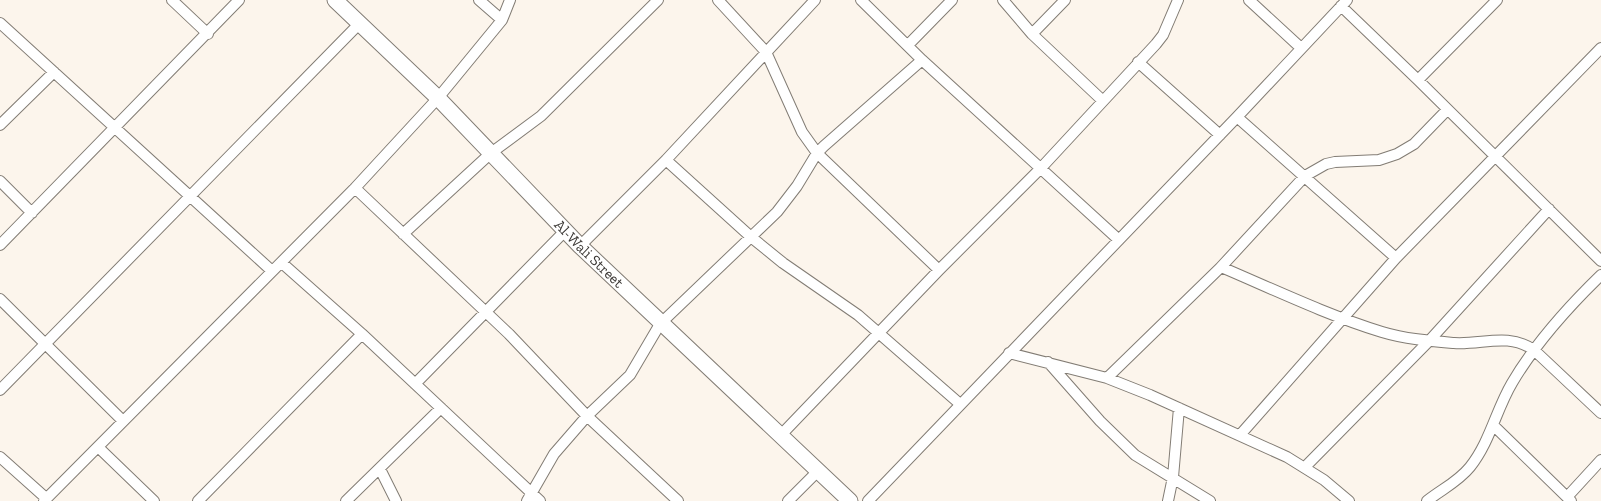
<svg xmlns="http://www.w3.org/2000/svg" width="1601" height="501" viewBox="0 0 1601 501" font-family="'Zilla Slab',serif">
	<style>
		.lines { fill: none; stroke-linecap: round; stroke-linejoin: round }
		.minor-casing { stroke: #827c74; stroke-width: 12 }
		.secondary-casing { stroke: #827c74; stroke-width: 17 }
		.minor { stroke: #fff; stroke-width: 10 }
		.secondary { stroke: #fff; stroke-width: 15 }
		.labels { text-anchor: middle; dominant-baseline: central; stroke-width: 3; stroke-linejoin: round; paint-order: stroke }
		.street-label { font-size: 15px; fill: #383532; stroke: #fff }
	</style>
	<rect width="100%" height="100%" fill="#fcf5ec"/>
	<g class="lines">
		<g class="minor-casing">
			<path id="minor" d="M172 0 208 34
				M479 0 502 20
				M718 0 766 52 802 132 817 153 939 270
				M861 0 922 60 1119 240
				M1003 0 1032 34 1103 101
				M1249 0 1301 48
				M1341 6 1418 80 1601 261
				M0 23 272 271
				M1032 34 1065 0
				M908 45 952 0
				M1138 62 1220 135
				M1418 80 1497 0
				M1237 117 1396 258
				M0 125 54 72
				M666 160 751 237 783 263 858 315 960 404
				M0 181 32 213
				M355 188 509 334 587 416 678 501
				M403 234 491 153 541 116 658 0
				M0 245 239 0
				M580 246 666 160 815 0
				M282 263 362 334 540 501
				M1221 267C1275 290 1327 315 1382 332 1405 339 1430 341 1454 343 1483 345 1507 332 1534 350L1601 413
				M0 299 123 421
				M1009 353 1107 378 1150 395 1287 457 1324 480 1349 501
				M1048 362 1100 421 1135 455 1210 501
				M1107 378 1221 267 1305 176 1326 164 1335 162 1379 160 1397 154 1414 144 1447 110
				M415 384 565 231
				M0 390 359 24
				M1493 425 1571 501
				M1240 435 1396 258 1601 48
				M780 436 939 270 1041 168 1156 44 1163 35 1178 0
				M98 447 154 501
				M0 457 47 499
				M1305 467 1429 341 1549 209
				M380 469 396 501
				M1567 497 1601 460
				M44 501 355 188 438 98 502 20 510 0
				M198 501 362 334
				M346 501 441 408
				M527 501 554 454 587 416 630 375 660 324 777 212 797 186 817 153 824 146 922 60
				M788 501 818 471
				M868 501 1237 117 1347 0
				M1168 501 1173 477 1179 408
				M1427 501C1442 489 1458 482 1470 467 1490 442 1496 410 1512 383 1536 342 1568 307 1601 275"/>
		</g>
		<g class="secondary-casing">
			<g id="secondary">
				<path id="s1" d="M335 0 438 98 580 246 850 501"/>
			</g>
		</g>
		<use href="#minor" class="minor"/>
		<use href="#secondary" class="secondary"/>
	</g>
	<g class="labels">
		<g class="street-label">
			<text stroke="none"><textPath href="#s1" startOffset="359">Al-Wali Street</textPath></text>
		</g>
	</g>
</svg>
